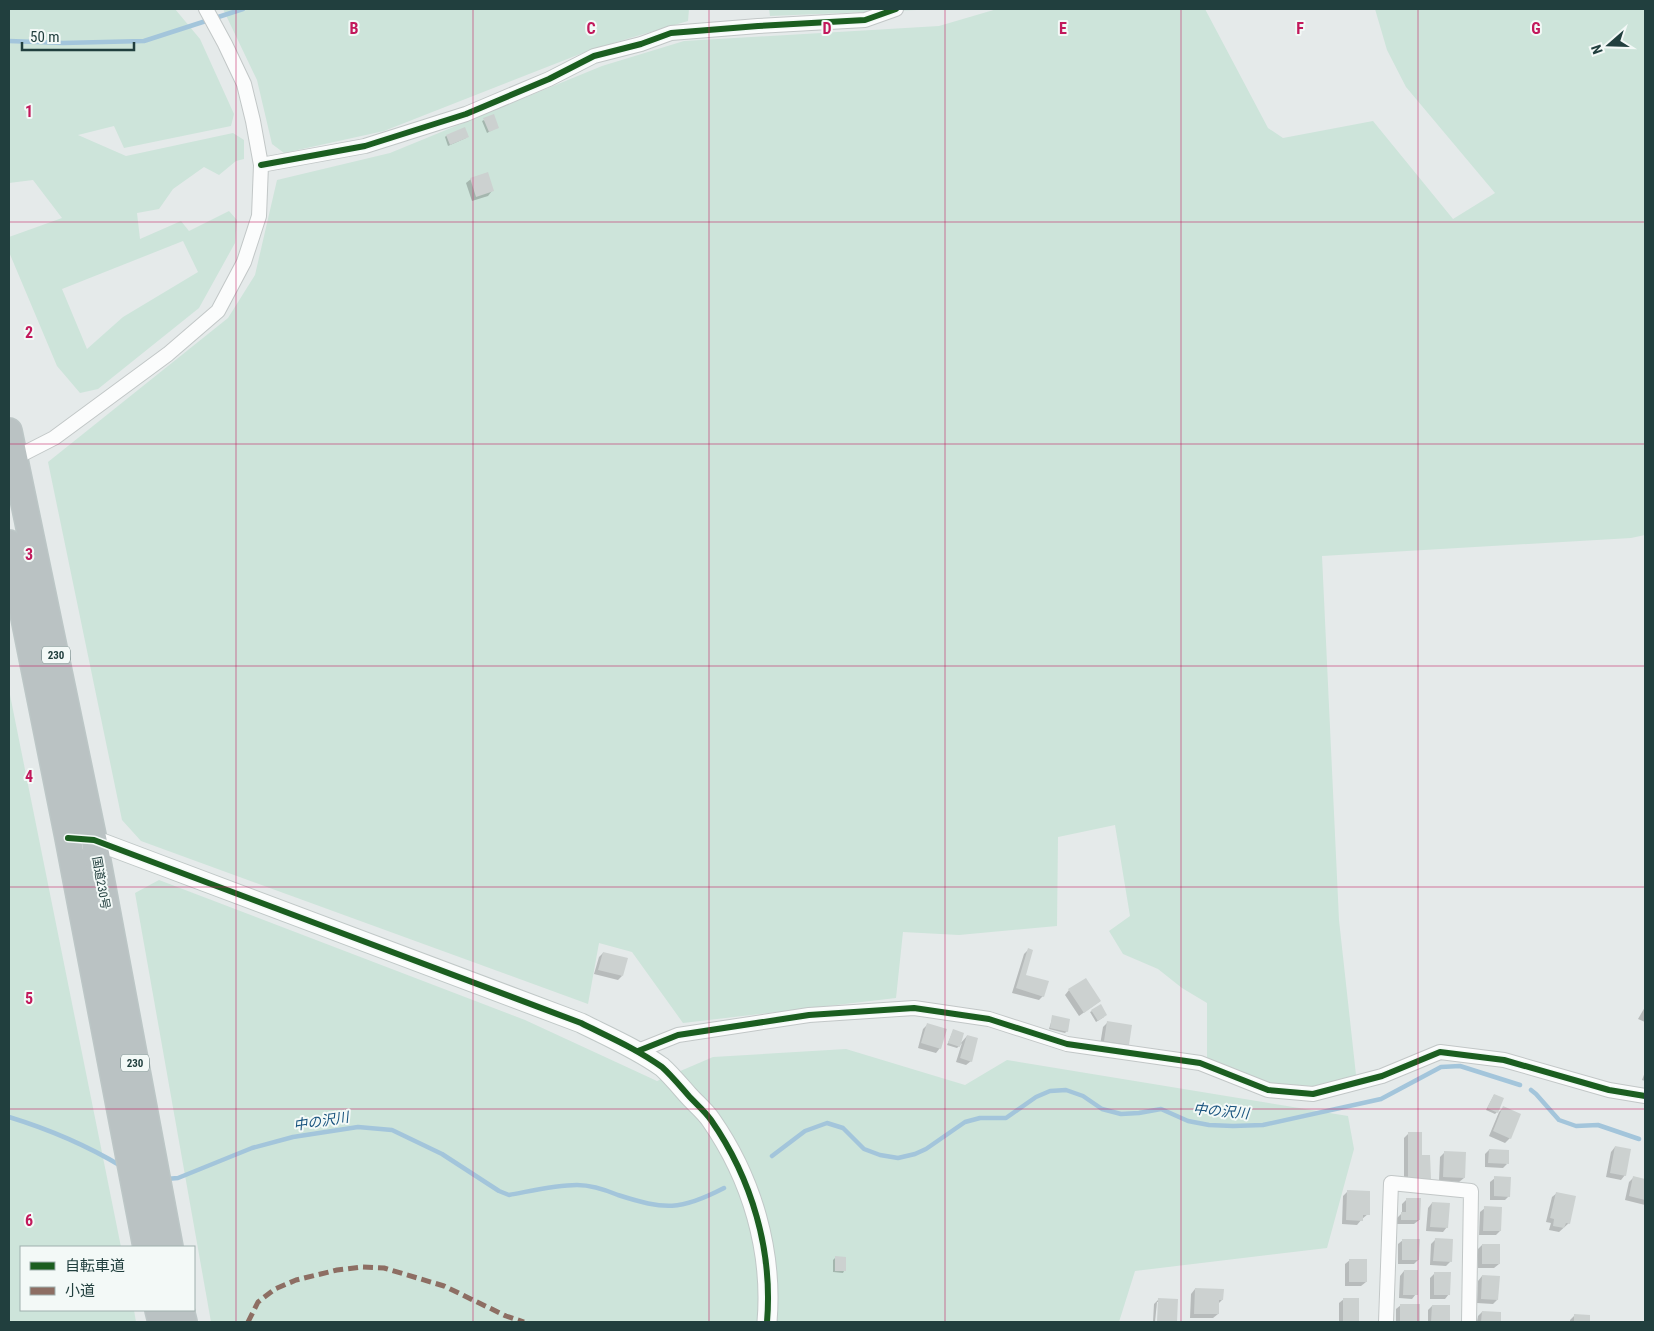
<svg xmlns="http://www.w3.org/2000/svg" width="1654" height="1331" viewBox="0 0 1654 1331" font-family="'Roboto Condensed','Noto Sans JP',sans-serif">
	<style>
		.green { fill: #cde4da; fill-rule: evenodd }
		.shadow { fill: #0003 }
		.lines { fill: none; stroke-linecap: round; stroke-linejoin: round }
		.stream { stroke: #a3c5db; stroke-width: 4.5 }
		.building { fill: #ccd1d0 }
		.street-casing { stroke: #c2c7c7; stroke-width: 16 }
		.secondary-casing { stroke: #c0c8c7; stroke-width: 21 }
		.highway-casing { stroke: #bcc6c6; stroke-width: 28 }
		.street { stroke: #fbfcfc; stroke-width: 14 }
		.secondary { stroke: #fbfcfc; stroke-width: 19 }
		.highway { stroke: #bac2c3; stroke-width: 25 }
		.quiet { stroke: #8d6e63; stroke-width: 5; stroke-dasharray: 10 5; stroke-linecap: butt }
		.cycleway-casing { stroke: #f3f9f7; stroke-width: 9 }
		.cycleway { stroke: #1b5e20; stroke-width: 6 }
		.grid { fill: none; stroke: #c2185b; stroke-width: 1; stroke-opacity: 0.55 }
		.labels { text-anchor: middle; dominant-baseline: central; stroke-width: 4; stroke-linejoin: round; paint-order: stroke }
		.shield { fill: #f3f9f7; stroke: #607776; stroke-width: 1 }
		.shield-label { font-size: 11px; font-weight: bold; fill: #213f3e }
		.street-label { font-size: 12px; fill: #213f3e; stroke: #f3f9f7 }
		.water-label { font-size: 14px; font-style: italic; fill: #18537e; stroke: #f3f9f7 }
		.grid-label { font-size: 16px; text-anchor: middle; font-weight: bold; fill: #c2185b; stroke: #f3f9f7; stroke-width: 4; stroke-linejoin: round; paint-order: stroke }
	</style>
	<rect width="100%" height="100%" fill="#e5eaea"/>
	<path class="green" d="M9 9H175L200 39 234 114 231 126 124 148 114 126 78 135 126 156 233 133 244 140V159L236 161 219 175 204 167 173 189 159 209 137 213 140 239 181 221 189 231 229 211 237 220 235 243 199 308 98 389 80 393 57 366 9 252V237L62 218 33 180 9 183ZM183 241 198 272 123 317 87 349 62 289Z
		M223 9H689L688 21 593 49 384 131 284 153 272 144 257 80Z
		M769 9H941L770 16Z
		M997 9H1205L1268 128 1283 138 1373 121 1453 219 1495 193 1406 87 1387 50 1375 9H1645V535L1631 538 1322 556 1339 920 1356 1075 1314 1086 1269 1085 1207 1060V1003L1182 988 1158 969 1123 954 1109 931 1130 916 1115 825 1058 837 1057 926 959 935 903 932 896 998 683 1023 632 952 599 943 588 1004 141 841 122 820 48 462 228 318 255 275 277 180 390 153 602 66 684 41 939 26Z
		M9 690 121 1247H21V1310H134L136 1322H9Z
		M159 880 525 1020 657 1081 713 1057 846 1049 965 1085 1007 1060 1348 1116 1354 1149 1327 1248 1135 1271 1119 1322H211L135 893Z"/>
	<path class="shadow" d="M484 120 498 127 487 133 482 121Z
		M446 136 466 138 448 146 445 137Z
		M471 179 492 191 488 196 472 201 466 183Z
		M1028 950 1025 975 1043 996 1039 1000 1012 993 1024 954Z
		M603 953 622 976 618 980 594 974 599 957Z
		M1069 990 1100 1001 1079 1016 1065 995Z
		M1645 1007V1022L1638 1019Z
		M1092 1011 1104 1017 1096 1022 1090 1012Z
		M1053 1016 1067 1031 1065 1033 1049 1029Z
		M1107 1023 1128 1044 1123 1048 1100 1045 1103 1027Z
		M928 1024 940 1048 936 1053 918 1048 923 1029Z
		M953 1031 960 1044 967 1036 971 1061 966 1065 956 1062 962 1043 957 1048 947 1045Z
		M1645 1072V1081L1642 1080Z
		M1494 1095 1497 1112 1495 1114 1486 1110Z
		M1503 1108 1510 1138 1505 1143 1489 1136 1499 1112Z
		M1408 1134 1420 1157 1429 1179 1425 1183H1404V1138Z
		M1615 1147 1625 1175 1621 1180 1606 1177 1611 1152Z
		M1489 1150 1507 1164 1503 1168 1485 1167V1154Z
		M1444 1153 1464 1178 1459 1182 1439 1181 1440 1157Z
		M1634 1177 1645 1180V1205L1625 1200 1629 1182Z
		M1495 1178 1509 1196 1505 1200H1490V1182Z
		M1348 1191 1368 1214 1362 1219 1357 1225 1342 1224 1343 1196Z
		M1557 1193 1569 1223 1559 1232 1549 1230 1551 1223 1546 1222 1552 1197Z
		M1407 1199 1419 1220 1414 1224H1397V1218L1402 1213V1204Z
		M1432 1203 1447 1227 1443 1232 1426 1231 1428 1208Z
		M1485 1208 1500 1231 1496 1235H1479L1480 1212Z
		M1403 1240 1418 1260 1414 1264H1398V1244Z
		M1435 1240H1451L1450 1262 1446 1266 1430 1265 1431 1244Z
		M1482 1245 1499 1264 1494 1268H1478V1249Z
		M835 1258 844 1271 843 1273 833 1272V1260Z
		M1350 1260 1366 1282 1361 1286H1345V1264Z
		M1404 1271 1416 1294 1412 1299 1399 1298 1400 1276Z
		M1435 1273 1449 1294 1445 1299H1430V1278Z
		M1482 1276 1497 1300 1493 1304 1477 1303 1478 1281Z
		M1195 1289 1222 1300 1218 1304V1314L1213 1318H1190L1191 1294Z
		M1159 1299 1177 1300 1175 1322H1158L1159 1302H1157L1155 1322H1153L1154 1304Z
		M1344 1299H1358V1322H1339V1303Z
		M1401 1305H1418V1322H1396V1309Z
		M1432 1306H1449V1322H1428V1310Z
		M1482 1312 1500 1313V1322H1477L1478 1316Z
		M1575 1315 1589 1316V1322H1570V1320Z"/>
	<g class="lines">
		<path class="stream" d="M9 41 63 43 144 41 243 9
			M1531 1090 1536 1094 1559 1120 1576 1126 1598 1125 1639 1139
			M9 1117C48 1129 86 1145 121 1166
			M772 1156 805 1131 827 1123 843 1128 864 1149 880 1155 898 1158 915 1154 926 1149 965 1122 980 1118H1006L1036 1097 1050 1091 1066 1090 1083 1096 1102 1109 1121 1114 1139 1113 1161 1109 1188 1121 1209 1125 1233 1126 1263 1125 1381 1099 1441 1067 1460 1066 1520 1085
			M166 1179 178 1178 252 1148 293 1137 358 1127 392 1130 442 1154 499 1191 509 1195C531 1191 555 1185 577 1185 591 1185 606 1190 618 1195 665 1210 680 1211 724 1188"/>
	</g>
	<path class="building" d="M494 114 499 128 489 132 483 118Z
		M465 127 469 137 450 145 446 135Z
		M488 172 494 191 476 197 470 178Z
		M1028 948 1033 950 1026 975 1049 981 1044 997 1016 988Z
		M603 952 628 958 623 976 598 970Z
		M1086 978 1101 1001 1084 1013 1068 989Z
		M1101 1004 1107 1015 1098 1021 1091 1010Z
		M1052 1015 1070 1019 1068 1032 1050 1028Z
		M1107 1021 1132 1025 1129 1045 1104 1041Z
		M927 1023 947 1029 941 1049 921 1043Z
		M953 1029 964 1033 960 1047 948 1043Z
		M967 1035 978 1038 972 1062 960 1058Z
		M1494 1094 1504 1098 1498 1113 1487 1108Z
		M1503 1106 1521 1114 1511 1139 1493 1131Z
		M1408 1132H1422V1155H1430L1431 1179H1408Z
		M1615 1146 1631 1149 1626 1176 1610 1173Z
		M1489 1149 1509 1150V1164L1488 1163Z
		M1444 1151 1466 1152 1465 1178 1443 1177Z
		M1494 1176 1511 1177 1510 1197 1494 1196Z
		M1633 1176 1645 1179V1200L1629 1196Z
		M1347 1190 1370 1191V1215H1363V1221L1346 1220Z
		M1556 1192 1576 1196 1570 1224 1566 1223 1564 1228 1553 1226 1554 1219 1550 1218Z
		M1406 1198H1421L1420 1220H1401V1212H1406Z
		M1432 1202 1450 1203 1448 1228 1430 1227Z
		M1484 1206 1502 1207 1501 1231H1483Z
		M1435 1238 1453 1239 1452 1262 1433 1261Z
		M1402 1239H1420L1419 1260H1402Z
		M1482 1244H1500V1264H1482Z
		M835 1256 846 1257V1271H835Z
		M1349 1259H1367V1282H1349Z
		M1404 1270H1418V1295H1403Z
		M1434 1272H1451L1450 1295H1434Z
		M1482 1275 1500 1276 1498 1300 1481 1299Z
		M1195 1288 1224 1289 1223 1300H1219V1314H1194Z
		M1158 1298 1178 1299 1177 1322H1157Z
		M1343 1298H1359V1322H1343Z
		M1400 1304H1420V1322H1400Z
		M1432 1305H1450V1322H1431Z
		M1482 1311 1501 1312V1322H1481Z
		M1574 1314 1590 1315V1322H1574Z"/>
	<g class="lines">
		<g class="street-casing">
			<path id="street" d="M261 165 365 146 466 114 549 79 594 56 641 44 671 33 758 26 865 20 896 9
				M9 461 54 438 168 354 218 311 244 262 259 216 261 165 253 121 244 84 225 44 206 9
				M638 1051 678 1035 809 1015 914 1008 989 1019 1067 1044 1200 1063 1268 1090 1313 1094 1382 1076 1440 1052 1504 1060 1609 1090 1645 1096
				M1386 1322 1391 1183 1471 1191 1469 1322"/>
		</g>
		<g class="secondary-casing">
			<path id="secondary" d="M84 840H94L581 1023C609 1037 637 1049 662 1067 671 1075 680 1086 688 1095 695 1103 705 1111 711 1120 752 1179 773 1251 767 1322"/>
		</g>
		<g class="highway-casing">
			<path id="highway" d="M9 431 94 840 170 1247
				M9 543 68 838 146 1247
				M158 1310 161 1322
				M181 1310 184 1322"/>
		</g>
		<use href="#street" class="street"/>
		<use href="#secondary" class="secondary"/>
		<use href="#highway" class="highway"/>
		<path class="quiet" d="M248 1322 258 1302 275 1289 296 1280 337 1270 362 1267 384 1268 444 1286 506 1316 524 1322"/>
		<g class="cycleway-casing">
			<path id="cycleway" d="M261 165 365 146 466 114 549 79 594 56 641 44 671 33 758 26 865 20 896 9
				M68 838 94 840 581 1023C609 1037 637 1049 662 1067 671 1075 680 1086 688 1095 695 1103 705 1111 711 1120 752 1179 773 1251 767 1322
				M638 1051 678 1035 809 1015 914 1008 989 1019 1067 1044 1200 1063 1268 1090 1313 1094 1382 1076 1440 1052 1504 1060 1609 1090 1645 1096"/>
		</g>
		<use href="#cycleway" class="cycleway"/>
	</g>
	<path class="grid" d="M236 9V1322M473 9V1322M709 9V1322M945 9V1322M1181 9V1322M1418 9V1322M9 222H1645M9 444H1645M9 666H1645M9 887H1645M9 1109H1645"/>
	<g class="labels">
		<g class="shield">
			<rect x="42" y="646.5" width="28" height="17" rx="4"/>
			<rect x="121" y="1054.5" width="28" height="17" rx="4"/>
		</g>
		<g class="shield-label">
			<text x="56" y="655">230</text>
			<text x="135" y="1063">230</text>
		</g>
		<g class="street-label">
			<text transform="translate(101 883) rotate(80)">国道230号</text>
		</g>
		<g class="water-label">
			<text transform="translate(1221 1111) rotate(5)">中の沢川</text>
			<text transform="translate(321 1121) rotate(-9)">中の沢川</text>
		</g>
	</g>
	<g class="grid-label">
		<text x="354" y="34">B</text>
		<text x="591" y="34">C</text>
		<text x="827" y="34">D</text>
		<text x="1063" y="34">E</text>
		<text x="1300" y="34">F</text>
		<text x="1536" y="34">G</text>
		<text x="29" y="117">1</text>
		<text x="29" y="338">2</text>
		<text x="29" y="560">3</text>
		<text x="29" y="782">4</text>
		<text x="29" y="1004">5</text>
		<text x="29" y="1226">6</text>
	</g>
	<rect width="1654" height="1331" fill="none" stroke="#213f3e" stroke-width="20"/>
	<rect x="20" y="1246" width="175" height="65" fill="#f3f9f7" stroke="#9fafad"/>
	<rect x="30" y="1262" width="25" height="8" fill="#1b5e20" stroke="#9fafad"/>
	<text x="65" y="1271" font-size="15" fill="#213f3e">自転車道</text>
	<rect x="30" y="1287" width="25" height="8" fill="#8d6e63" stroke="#9fafad"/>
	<text x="65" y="1296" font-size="15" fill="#213f3e">小道</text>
	<g transform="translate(1609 45) rotate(250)" stroke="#f3f9f7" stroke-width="4" paint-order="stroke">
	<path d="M0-4L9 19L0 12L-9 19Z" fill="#213f3e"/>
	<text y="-8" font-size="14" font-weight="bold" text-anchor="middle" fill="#213f3e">N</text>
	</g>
	<path d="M22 42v8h112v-8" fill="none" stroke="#213f3e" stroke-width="2.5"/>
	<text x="30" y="42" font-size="15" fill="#213f3e" stroke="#f3f9f7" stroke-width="4" paint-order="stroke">50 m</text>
</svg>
